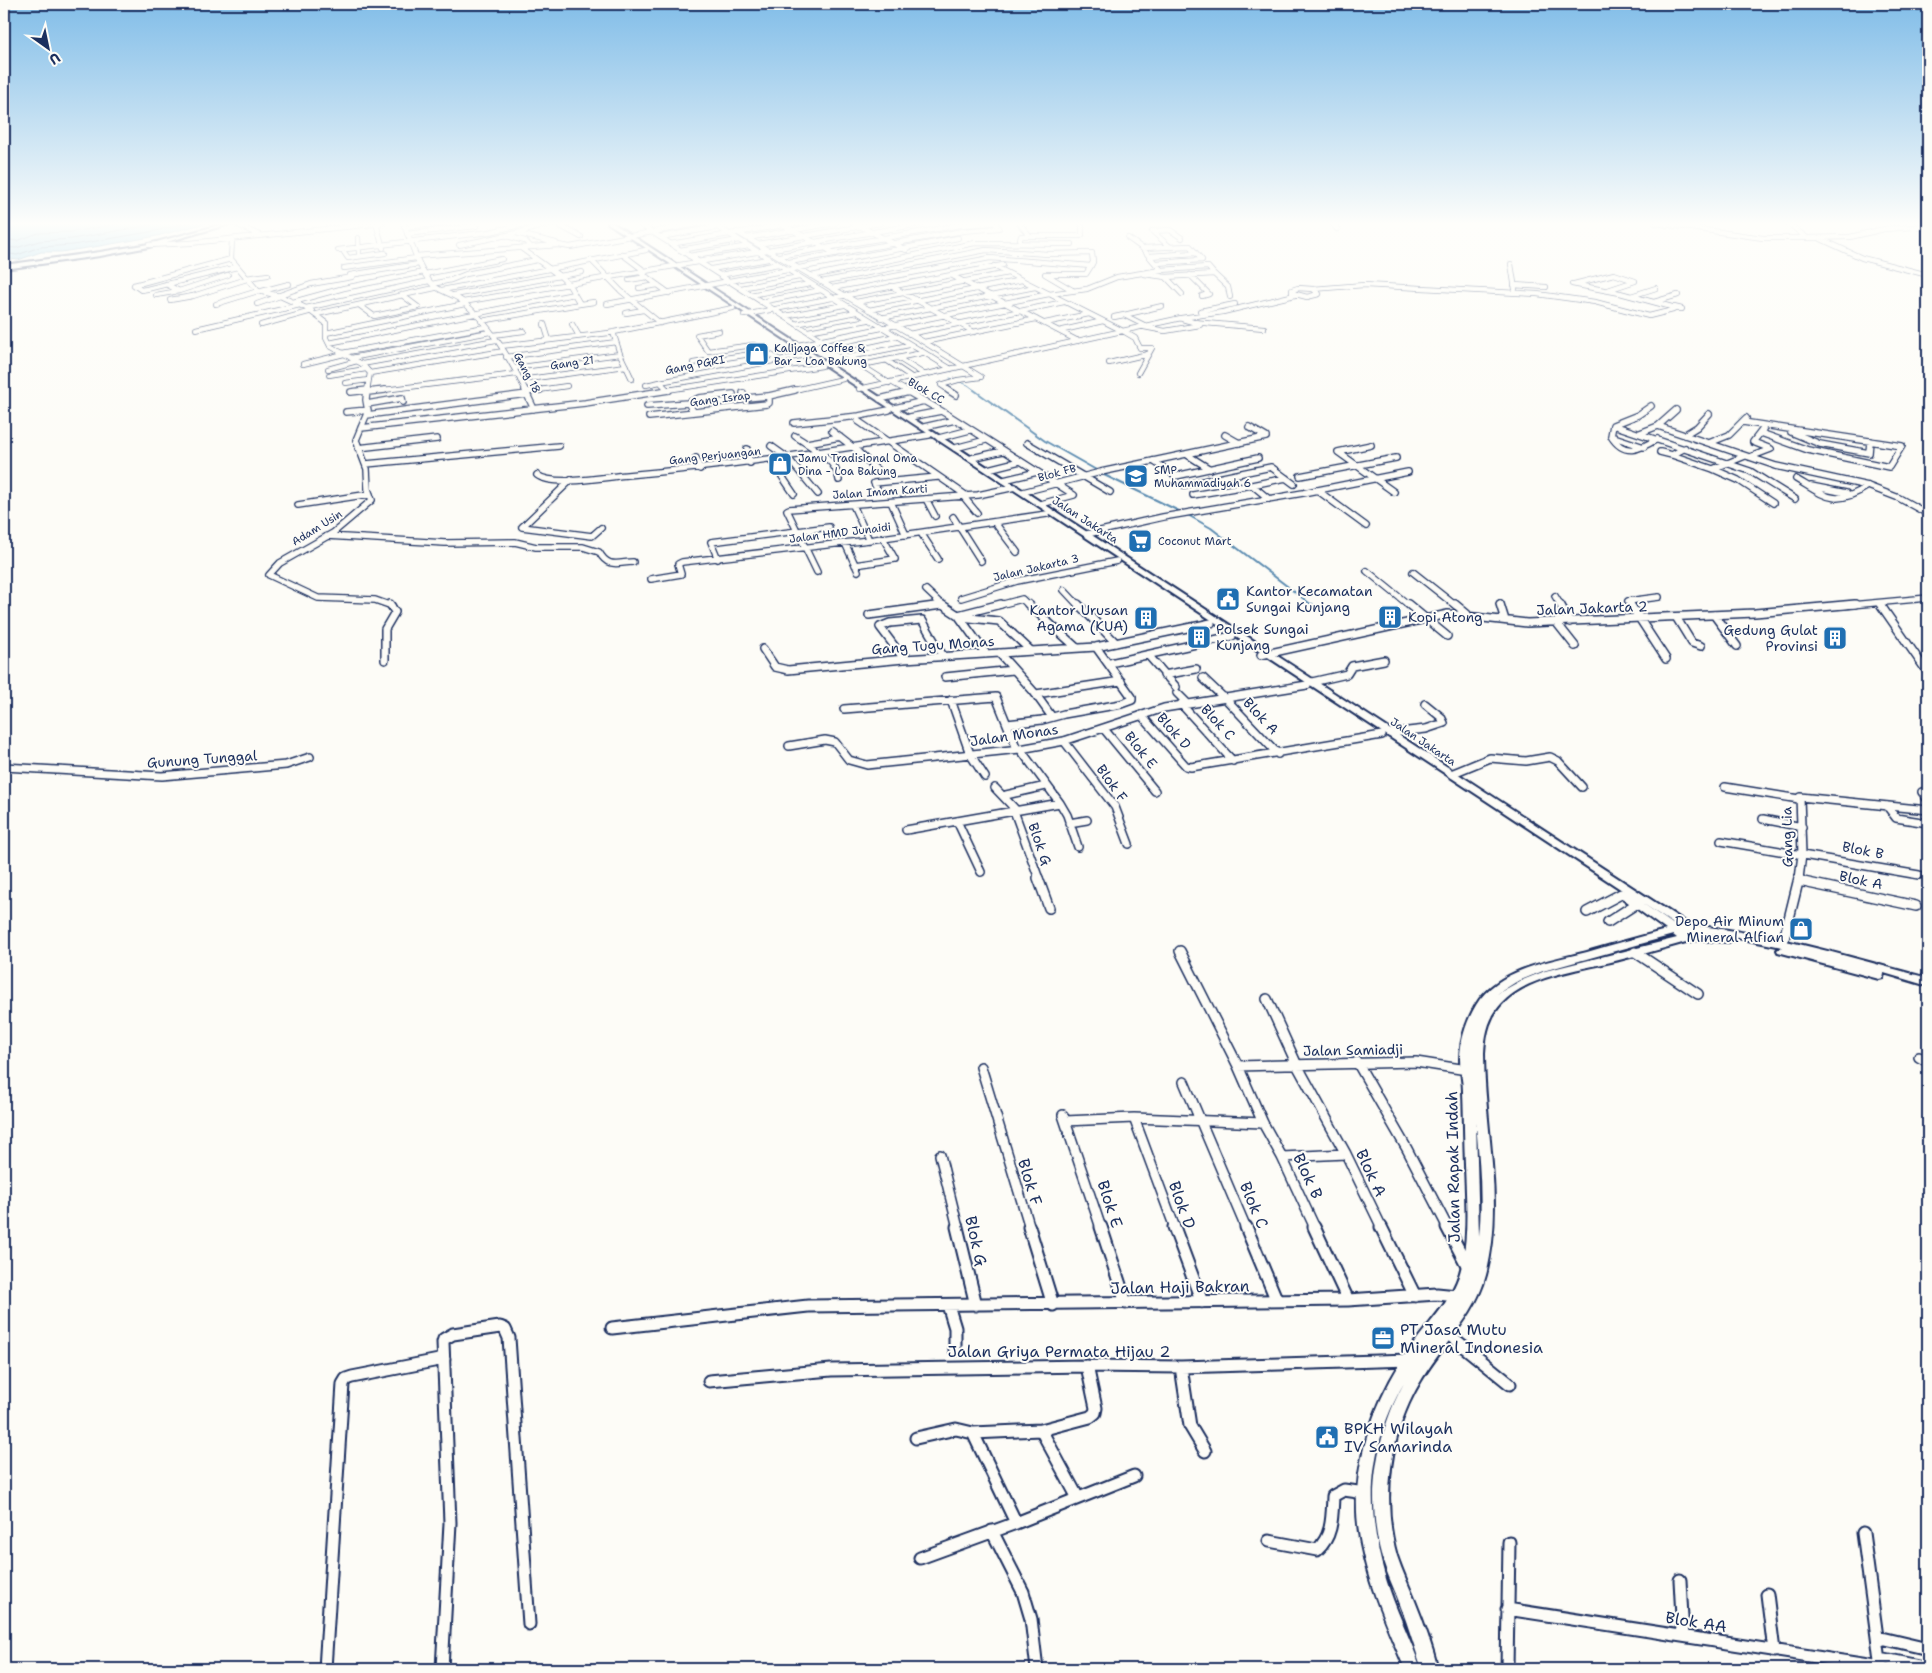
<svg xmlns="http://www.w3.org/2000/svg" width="1932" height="1673" viewBox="0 0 1932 1673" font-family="'Shantell Sans',sans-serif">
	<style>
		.water { fill: #88cae9; stroke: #5c8cb1 }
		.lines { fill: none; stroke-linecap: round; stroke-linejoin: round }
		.shore { stroke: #476d96; stroke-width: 1 }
		.stream-far2 { stroke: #5c8cb1; stroke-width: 1 }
		.stream-far1 { stroke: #5c8cb1; stroke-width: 2 }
		.stream { stroke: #5c8cb1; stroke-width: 2.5 }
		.minor-far4-casing { stroke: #1b2f5e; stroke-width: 6 }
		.minor-far3-casing { stroke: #1b2f5e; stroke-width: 8 }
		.minor-far2-casing { stroke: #1b2f5e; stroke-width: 10 }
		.minor-far1-casing { stroke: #1b2f5e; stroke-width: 12 }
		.minor-casing { stroke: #1b2f5e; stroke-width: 15 }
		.major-casing { stroke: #1b2f5e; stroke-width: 4 }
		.minor-far4 { stroke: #fdfcf7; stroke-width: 4.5 }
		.minor-far3 { stroke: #fdfcf7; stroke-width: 5.5 }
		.minor-far2 { stroke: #fdfcf7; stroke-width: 7 }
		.minor-far1 { stroke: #fdfcf7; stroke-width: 9 }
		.minor { stroke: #fdfcf7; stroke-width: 11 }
		.major { fill: #fdfcf7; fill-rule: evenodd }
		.labels { text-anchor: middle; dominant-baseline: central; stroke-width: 4; stroke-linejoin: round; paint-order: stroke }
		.far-poi-label { font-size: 11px; fill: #1b2f5e; stroke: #fdfcf7; text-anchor: start }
		.far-street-label { font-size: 11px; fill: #1b2f5e; stroke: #fdfcf7 }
		.poi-label { font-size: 14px; fill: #1b2f5e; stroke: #fdfcf7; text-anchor: start }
		.street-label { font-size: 14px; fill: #1b2f5e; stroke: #fdfcf7 }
		.near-street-label { font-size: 16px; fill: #1b2f5e; stroke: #fdfcf7 }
		.near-poi-label { font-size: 16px; fill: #1b2f5e; stroke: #fdfcf7; text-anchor: start }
	</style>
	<rect width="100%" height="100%" fill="#fdfcf7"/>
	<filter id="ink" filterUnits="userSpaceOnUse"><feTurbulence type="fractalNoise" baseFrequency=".02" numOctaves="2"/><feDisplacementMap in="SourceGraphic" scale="10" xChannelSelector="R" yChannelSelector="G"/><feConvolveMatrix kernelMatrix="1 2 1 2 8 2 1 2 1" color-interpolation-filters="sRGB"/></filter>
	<g filter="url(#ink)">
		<path class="water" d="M4 223H206L157 236 100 246 61 252H41L18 260 4 258Z"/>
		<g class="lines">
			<path class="shore" d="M4 239 17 241 38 233 71 232 124 223
				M4 247 16 248 39 241 72 239 162 223
				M4 253 17 255 40 247 73 245 155 231 187 223"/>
			<path class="stream-far2" d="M950 378 968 385 976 391"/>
			<path class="stream-far1" d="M974 390 1045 441 1098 471
				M1102 474 1181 512
				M1186 514 1211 528 1313 606"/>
			<path class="stream" d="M1312 604 1322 612"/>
			<g class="minor-far4-casing">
				<path id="minor-far4" d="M234 223 259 235
					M376 223 383 248
					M403 223C412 243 417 265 430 282 438 292 452 293 462 301 491 325 510 359 526 391
					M555 223 581 237
					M638 223 889 383
					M711 223 951 369
					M854 223 906 250
					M1019 223 1029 235
					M1332 223 1337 229
					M1655 223 1763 238H1807L1788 223
					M783 225 836 254
					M405 227 443 223
					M737 232 924 342 1036 319
					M407 234 476 226
					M519 234 556 243
					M507 236 525 241 531 247
					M660 237 718 227
					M358 238 359 253
					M747 238 835 223
					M1807 238 1850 237 1884 229 1928 226
					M232 239 231 259 258 291 280 296 306 308 326 323V338L330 346 362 364 370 373 367 391
					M1821 239 1862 258 1928 275
					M1019 243 1021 236H1080L1082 235V226
					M670 244 795 223
					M758 244 880 223
					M149 245 190 243 383 223
					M459 245 517 233 553 223
					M1170 247 1152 231 1170 230 1182 238
					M1142 248 1190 246 1202 260
					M338 250 490 232 528 223
					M680 250 739 240
					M344 252 348 258 385 253
					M622 254 646 272
					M416 256 558 245 570 247 702 223
					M689 256 749 246
					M779 256 960 225 991 223
					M1149 256 1196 253
					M591 260 621 291 660 323
					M789 262 963 231 999 228 995 223
					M1156 263 1202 260
					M1511 264 1515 289
					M994 266 1123 331 1135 338 1140 348H1152L1138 373
					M344 268 416 258
					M711 269 768 259
					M641 273 669 293
					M425 274 502 259
					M1144 274 1166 277 1214 274 1208 267 1161 270
					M1214 274 1228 287 1230 297
					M350 275 419 264
					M720 275 778 264
					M951 275 1078 341
					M1190 275 1209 294 1202 296
					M811 276 975 243 1072 244
					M1166 277 1182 294
					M246 278 268 275
					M629 280 647 277
					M821 282 986 250 1048 254 1092 253 1093 262 1091 266
					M166 284 179 291 228 275
					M432 284 451 280 466 274 537 260
					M1572 284 1620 293 1672 307
					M1574 284 1614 274 1635 281 1608 290
					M134 285 141 290 147 289 237 267
					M134 285 231 259
					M1514 285 1546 287
					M891 286 974 332
					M639 288 658 285
					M741 288 799 277
					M832 288 990 258 1091 266 1086 274H1045L1074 291
					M1298 288 1313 289 1319 294 1307 297 1292 293V290Z
					M1313 289 1364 285 1537 294 1595 302 1649 316 1673 310
					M442 290 646 250
					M262 291 289 284
					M156 295 179 291
					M454 295 582 272
					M750 295 810 284
					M277 296 311 284 352 277 354 275
					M1631 296 1656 288
					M170 300 193 296 247 279
					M293 302 344 288 424 272
					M463 302 920 224
					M761 302 821 290
					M856 302 1008 273
					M1654 302 1678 295
					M216 304 258 291
					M257 304 280 296
					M580 304 594 302
					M607 304 958 238
					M359 305 374 316 418 307 402 295
					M1674 307 1682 309H1671Z
					M306 308 429 281
					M869 310 1022 280
					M1200 311 1235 304
					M626 313 643 310
					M317 314 435 288
					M744 315 1003 265
					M785 316 844 305
					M1114 317 1124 315
					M881 318 1035 287
					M1182 319 1193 322 1264 328
					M481 321 580 304 569 285 561 277 521 248
					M1045 323 1089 314
					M544 324 549 340
					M572 324 579 336
					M796 324 856 312
					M261 325 312 311
					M1146 326 1124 315 1162 306
					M1144 327 1165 331 1200 325
					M196 329 300 305
					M719 331 697 335 708 351 754 345 778 359
					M808 331 868 320
					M1059 331 1103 321
					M326 333 465 304
					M909 334 1064 302
					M493 335 524 331
					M924 342 981 377 958 380 941 385 950 391
					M329 343 574 294
					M798 345 1049 294 1087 289 1117 277 1161 270 1142 248 1128 238
					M501 346 609 333 733 308
					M836 349 896 336
					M342 353 485 327
					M620 354 632 379
					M506 357 616 342
					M849 357 909 345
					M351 358 490 332
					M898 358 922 373
					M886 360 910 376
					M693 363 751 354 762 362
					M1109 363 1148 354
					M303 364 344 354
					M362 364 496 340
					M862 365 922 353
					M514 368 620 354 613 332
					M328 369 357 361
					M370 373 504 351
					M329 375 366 369
					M520 380 626 366
					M891 382 907 391
					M345 383 369 380
					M646 385 660 382
					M859 389 1181 318 1223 312 1295 295
					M358 391 368 390
					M375 391 517 374
					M532 391 567 386
					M661 391 822 366
					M669 391 660 382 806 355
					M790 391 843 379"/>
			</g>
			<g class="minor-far3-casing">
				<path id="minor-far3" d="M367 390 366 400 368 411 356 440 367 469 368 489 372 500 333 533 280 563 269 575 318 598 375 600 392 606
					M525 390 534 409
					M905 390 950 416 1074 495 1041 504
					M948 390 956 395
					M351 392 368 390
					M368 392 385 390
					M526 392 540 390
					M743 393V397L746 398 768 396
					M880 399 909 392
					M367 404 402 398 403 402
					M647 406 688 403
					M1651 406 1638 415 1613 425 1611 436C1624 457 1639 450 1657 439
					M895 408 924 401
					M693 411 688 403 699 398 733 394
					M346 412 368 410
					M367 415 527 394
					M649 417 767 404 769 403V396L795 390
					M910 417 941 411
					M858 421 967 496
					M1743 422 1902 446 1889 467 1808 450 1761 433
					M794 423 859 416 889 410
					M1613 425 1750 471 1795 499
					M1658 426 1776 466 1868 486 1899 498 1928 514
					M924 427 955 420
					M361 428 585 403 669 390
					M832 431 854 448 877 470
					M1791 432 1820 444 1869 453 1870 441
					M1640 433 1658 426 1676 410
					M1225 435 1239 443
					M1684 435 1697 427 1709 414
					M795 436C811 447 837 459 839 480
					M1611 436 1644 447
					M939 438 970 430
					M807 443 840 437
					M1027 443 1110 492
					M1709 443 1729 435 1746 418
					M1371 445 1338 452 1394 492
					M771 446 788 458 818 494
					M358 448 437 439
					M955 448 986 440
					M1685 448 1672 455 1713 469 1745 456
					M747 449 750 463
					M1660 452 1672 455
					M1750 457 1771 449 1753 442 1763 429
					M696 458 700 469
					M972 458 1003 451
					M771 460 794 494
					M1153 461 1176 476 1258 458
					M366 464 559 446
					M988 469 1020 461
					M1210 469 1186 454 1266 437 1249 427
					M1713 469 1738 480 1773 503
					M537 475C553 487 606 477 627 475 729 466 828 451 929 435
					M1300 476 1396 458
					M1796 479C1825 496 1835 508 1868 486
					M571 480 522 527 592 536 601 528
					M1004 480 1037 472
					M1184 485 1271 467 1294 484
					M1252 485 1286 478
					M1811 486 1846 493
					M877 489 874 483 938 477
					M1317 490 1366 526
					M1023 492 1101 472 1186 454
					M1193 495 1252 485 1269 499
					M963 496 977 513
					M926 499 935 516
					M891 502 906 535
					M298 505 370 494
					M853 505 869 540
					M953 517 981 561
					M995 523 1017 552
					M921 533 938 559
					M1087 534 1163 517 1303 493 1408 472
					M327 536 445 543 515 542 536 547H583L599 552C608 568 616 563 633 562
					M845 543 858 571
					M718 559 711 542 829 527
					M855 565 895 559 883 538
					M1367 571 1410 606
					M817 572 787 510 789 509 978 495 1015 487
					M1413 572 1456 606
					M651 579 681 574 678 564 682 562 869 540 1047 514
					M926 590 943 606
					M1064 590 1079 606
					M1555 596 1561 606
					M961 598 1017 581 1117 561
					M1500 603 1501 606
					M1879 603 1881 606
					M938 606 942 605
					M996 606 1022 599 1029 606
					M1631 606 1628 601 1659 597
					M1840 606 1928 598"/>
			</g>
			<g class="minor-far2-casing">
				<path id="minor-far2" d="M941 604 958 615 986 654
					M1028 604 1077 648
					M1078 604 1116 643
					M1408 604 1447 636
					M1455 604 1467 614
					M1500 604 1505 620
					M1560 604 1570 622
					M1630 604 1666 659
					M1880 604 1928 673
					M869 615 942 605
					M958 615 1001 604
					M1714 615 1737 646
					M960 617 999 621 1031 651
					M1676 617 1692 643 1701 646
					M1556 622 1575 646
					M763 649 775 667 788 670 904 659 1096 647 1211 623
					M999 653 1034 692 1052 717
					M1148 655 1176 687
					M1261 655 1448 614 1527 623 1755 613 1855 604
					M904 659 880 627 890 623 922 620 943 656
					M385 660V629L395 612 390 604
					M1110 663 1232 636
					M1164 675 1196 669
					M945 677 1013 670
					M1203 678 1223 697
					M1312 682 1347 674 1352 666 1384 660
					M1177 693 1187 703
					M1036 694 1121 681
					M1224 697 1278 754
					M951 700 970 754 985 777
					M1181 704 1233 761
					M844 709 996 697 1017 749
					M1141 715 1186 766 1191 767 1382 735
					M1007 724 1042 720 1064 714 1121 704 1132 700V697L1096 647
					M1104 729 1155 791
					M1390 733 1426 729 1444 723 1441 717 1425 704
					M1064 741 1115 807 1129 844
					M789 746 825 740 835 742 849 760 867 765 1020 749 1064 741 1164 708 1307 685
					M1020 749 1060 803 1014 811 1039 879
					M4 767 162 776 286 765 310 757
					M1451 774 1490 758 1526 761 1550 757 1558 761 1582 787
					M1725 787 1799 799
					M995 788 1016 810
					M1928 791 1922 792 1928 800
					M1006 795 1046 786
					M1060 803 1067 815 1078 847
					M1887 806 1896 818 1928 823
					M1763 819 1802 827
					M957 821 981 872
					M1069 823 1087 820
					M906 830 1014 811
					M1721 841 1919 875
					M1799 879 1802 854 1800 797 1928 810"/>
			</g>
			<g class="minor-far1-casing">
				<path id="minor-far1" d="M1038 878 1049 908
					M1799 881 1916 906
					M1587 912 1621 894
					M1608 922 1636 904
					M1783 943 1799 878
					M1180 951 1238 1066 1263 1123 1282 1157 1315 1228
					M1635 952 1698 994
					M1267 999 1297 1065 1346 1154 1382 1228
					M1919 1057 1928 1062
					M1357 1062 1407 1149 1448 1228
					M1238 1066 1416 1062 1467 1070
					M981 1067 1030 1228
					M1184 1082 1246 1228
					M1063 1115 1101 1228
					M1134 1118 1175 1228
					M1065 1121 1134 1118 1263 1123
					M940 1155 958 1228
					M1282 1157 1346 1154"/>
			</g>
			<g class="minor-casing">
				<path id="minor" d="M957 1227 976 1305
					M1029 1227 1053 1305
					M1101 1227 1126 1303
					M1174 1227 1202 1302
					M1246 1227 1277 1301
					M1314 1227 1348 1300
					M1381 1227 1415 1296
					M1447 1227 1468 1267
					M948 1305 955 1328V1350
					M612 1328 808 1306 1348 1300 1437 1294 1457 1296
					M1447 1333 1510 1384
					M1181 1367 1190 1426 1205 1451
					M709 1381 831 1370 1087 1366 1181 1367 1410 1360
					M1041 1430 1078 1498
					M973 1433 1016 1523
					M916 1438 956 1429 973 1433 1041 1430 1090 1417 1095 1413 1096 1408 1087 1366
					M992 1531 1023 1592 1031 1619 1037 1669
					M1863 1533 1877 1637
					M1269 1541 1317 1550C1333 1536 1332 1516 1333 1496L1344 1490 1365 1493
					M920 1558 1016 1523 1134 1476
					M1680 1580 1683 1636
					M1767 1594 1774 1651
					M1507 1609 1881 1667
					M1880 1658 1928 1668
					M325 1669 343 1384 346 1379 352 1377 444 1359
					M442 1669 450 1523 443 1342 444 1339 453 1334 500 1327 505 1329 509 1338 529 1624
					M1507 1669 1509 1542
					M1881 1669 1877 1637 1928 1649"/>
			</g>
			<g class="major-casing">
				<path id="major" d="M227 223H233L149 247 100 256 4 269V265L100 252 149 244Z
					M608 223H613L1690 925C1771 933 1849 957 1928 978V986L1884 973 1883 978 1879 979 1778 952 1777 950 1782 947 1733 937 1734 939 1733 941 1729 942 1697 940 1686 942C1661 949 1636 956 1611 962 1578 970 1529 976 1504 1001 1489 1015 1485 1033 1484 1053 1484 1127 1505 1202 1486 1275 1475 1317 1440 1347 1419 1384 1390 1433 1381 1500 1397 1556 1402 1571 1409 1586 1415 1601 1424 1623 1432 1646 1438 1669H1422C1415 1649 1409 1628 1401 1607 1395 1590 1386 1572 1381 1554 1366 1498 1376 1434 1404 1383 1365 1451 1365 1518 1390 1591 1399 1617 1412 1643 1421 1669H1405C1382 1614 1354 1555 1357 1494 1360 1441 1381 1389 1412 1346 1431 1320 1455 1298 1462 1265 1469 1232 1466 1198 1465 1165 1464 1140 1464 1116 1463 1091 1463 1081 1460 1070 1460 1059 1460 1039 1468 1016 1480 999 1504 968 1551 961 1587 952 1613 944 1640 937 1666 930L1618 895 1619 893 1625 892ZM1642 903 1678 927H1677ZM1699 933 1725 935 1700 934ZM1673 935 1677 938 1545 971 1520 981 1497 994 1516 982 1543 971ZM1476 1122C1479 1160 1483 1198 1479 1236Z"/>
			</g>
			<use href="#minor-far4" class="minor-far4"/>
			<use href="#minor-far3" class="minor-far3"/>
			<use href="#minor-far2" class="minor-far2"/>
			<use href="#minor-far1" class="minor-far1"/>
			<use href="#minor" class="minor"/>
			<use href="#major" class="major"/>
		</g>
	</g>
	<linearGradient id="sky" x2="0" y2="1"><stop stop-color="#81bde8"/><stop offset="0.49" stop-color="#fefefb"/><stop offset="1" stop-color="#fefefb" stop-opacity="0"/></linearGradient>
	<rect width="1932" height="457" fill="url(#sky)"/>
	<defs>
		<g id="shop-square" transform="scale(1.25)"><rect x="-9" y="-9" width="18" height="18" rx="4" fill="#1f6fb2" stroke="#fdfcf7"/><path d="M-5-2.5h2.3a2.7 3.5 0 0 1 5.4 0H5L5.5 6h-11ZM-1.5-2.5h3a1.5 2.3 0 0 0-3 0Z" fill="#fff"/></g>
		<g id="school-square" transform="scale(1.25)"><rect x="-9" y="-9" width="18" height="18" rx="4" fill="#1f6fb2" stroke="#fdfcf7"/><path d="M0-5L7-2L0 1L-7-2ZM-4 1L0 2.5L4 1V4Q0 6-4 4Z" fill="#fff"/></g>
		<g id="supermarket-square" transform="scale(1.25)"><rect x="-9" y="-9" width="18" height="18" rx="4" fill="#1f6fb2" stroke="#fdfcf7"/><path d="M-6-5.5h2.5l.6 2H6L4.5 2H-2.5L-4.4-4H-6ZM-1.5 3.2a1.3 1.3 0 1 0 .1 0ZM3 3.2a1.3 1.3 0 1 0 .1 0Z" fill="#fff"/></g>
		<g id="civic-square" transform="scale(1.25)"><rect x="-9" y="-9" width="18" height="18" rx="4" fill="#1f6fb2" stroke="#fdfcf7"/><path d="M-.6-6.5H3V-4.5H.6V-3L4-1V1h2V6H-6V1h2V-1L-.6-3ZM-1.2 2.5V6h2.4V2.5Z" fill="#fff"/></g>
		<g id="building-square" transform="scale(1.25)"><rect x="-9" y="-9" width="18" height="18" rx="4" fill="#1f6fb2" stroke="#fdfcf7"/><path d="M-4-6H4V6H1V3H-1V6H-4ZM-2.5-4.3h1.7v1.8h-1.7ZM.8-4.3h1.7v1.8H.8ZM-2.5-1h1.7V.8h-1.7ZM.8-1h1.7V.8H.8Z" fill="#fff"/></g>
		<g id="office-square" transform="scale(1.25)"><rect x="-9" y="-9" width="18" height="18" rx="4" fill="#1f6fb2" stroke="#fdfcf7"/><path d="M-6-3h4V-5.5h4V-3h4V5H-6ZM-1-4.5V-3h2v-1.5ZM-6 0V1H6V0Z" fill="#fff"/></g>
	</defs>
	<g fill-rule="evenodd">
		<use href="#shop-square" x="757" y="354"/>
		<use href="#shop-square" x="780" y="464"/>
		<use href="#school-square" x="1136" y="476"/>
		<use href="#supermarket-square" x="1140" y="541"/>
		<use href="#civic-square" x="1228" y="599"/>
		<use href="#building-square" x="1390" y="617"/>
		<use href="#building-square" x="1146" y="618"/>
		<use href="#building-square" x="1199" y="637"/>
		<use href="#building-square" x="1835" y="638"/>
		<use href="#shop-square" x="1801" y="929"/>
		<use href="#office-square" x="1383" y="1338"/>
		<use href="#civic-square" x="1327" y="1437"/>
	</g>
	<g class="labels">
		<g class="far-poi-label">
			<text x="774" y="348">Kalijaga Coffee &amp;<tspan x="774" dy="13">Bar - Loa Bakung</tspan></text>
			<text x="798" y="458">Jamu Tradisional Oma<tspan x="798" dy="13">Dina - Loa Bakung</tspan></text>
			<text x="1154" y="470">SMP<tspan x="1154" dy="13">Muhammadiyah 6</tspan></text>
			<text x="1158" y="541">Coconut Mart</text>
		</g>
		<g class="far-street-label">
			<text transform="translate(572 363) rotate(-8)">Gang 21</text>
			<text transform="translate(695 365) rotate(-11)">Gang PGRI</text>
			<text transform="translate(527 373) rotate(62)">Gang 18</text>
			<text transform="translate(926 391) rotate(30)">Blok CC</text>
			<text transform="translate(720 399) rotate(-7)">Gang Israp</text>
			<text transform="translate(715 456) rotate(-6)">Gang Perjuangan</text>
			<text transform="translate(1057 473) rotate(-15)">Blok FB</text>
			<text transform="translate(880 492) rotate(-4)">Jalan Imam Karti</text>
			<text transform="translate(1085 520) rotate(33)">Jalan Jakarta</text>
			<text transform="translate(317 528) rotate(-32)">Adam Usin</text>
			<text transform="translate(840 533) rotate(-7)">Jalan HMD Junaidi</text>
			<text transform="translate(1036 568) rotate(-13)">Jalan Jakarta 3</text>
			<text transform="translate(1423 742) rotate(34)">Jalan Jakarta</text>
		</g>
		<g class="poi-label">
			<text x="1246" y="591">Kantor Kecamatan<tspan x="1246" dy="16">Sungai Kunjang</tspan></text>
			<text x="1128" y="610" text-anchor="end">Kantor Urusan<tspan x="1128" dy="16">Agama (KUA)</tspan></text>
			<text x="1408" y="617">Kopi Atong</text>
			<text x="1216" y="629">Polsek Sungai<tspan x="1216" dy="16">Kunjang</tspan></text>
			<text x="1818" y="630" text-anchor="end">Gedung Gulat<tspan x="1818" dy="16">Provinsi</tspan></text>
			<text x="1784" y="921" text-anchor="end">Depo Air Minum<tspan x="1784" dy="16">Mineral Alfian</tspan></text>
		</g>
		<g class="street-label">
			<text transform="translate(1592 608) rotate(-2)">Jalan Jakarta 2</text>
			<text transform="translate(933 645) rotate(-4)">Gang Tugu Monas</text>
			<text transform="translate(1261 716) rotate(47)">Blok A</text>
			<text transform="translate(1218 722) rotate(47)">Blok C</text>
			<text transform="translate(1174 731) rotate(48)">Blok D</text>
			<text transform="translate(1014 735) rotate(-8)">Jalan Monas</text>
			<text transform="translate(1141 750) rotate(51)">Blok E</text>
			<text transform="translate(202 759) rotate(-4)">Gunung Tunggal</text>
			<text transform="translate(1112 783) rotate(54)">Blok F</text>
			<text transform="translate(1787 837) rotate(-91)">Gang Lia</text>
			<text transform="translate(1040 844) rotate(71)">Blok G</text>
			<text transform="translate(1863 850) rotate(11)">Blok B</text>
			<text transform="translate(1861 880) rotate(12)">Blok A</text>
			<text transform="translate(1353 1050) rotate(-1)">Jalan Samiadji</text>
		</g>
		<g class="near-street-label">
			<text transform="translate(1453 1167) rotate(-91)">Jalan Rapak Indah</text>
			<text transform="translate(1371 1173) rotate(65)">Blok A</text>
			<text transform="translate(1308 1176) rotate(65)">Blok B</text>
			<text transform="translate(1030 1182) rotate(73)">Blok F</text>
			<text transform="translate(1110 1204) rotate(72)">Blok E</text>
			<text transform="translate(1182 1205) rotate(70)">Blok D</text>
			<text transform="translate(1254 1205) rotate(67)">Blok C</text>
			<text transform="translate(976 1241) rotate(77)">Blok G</text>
			<text transform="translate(1180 1287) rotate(-1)">Jalan Haji Bakran</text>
			<text x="1059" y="1351">Jalan Griya Permata Hijau 2</text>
			<text transform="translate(1696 1622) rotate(9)">Blok AA</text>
		</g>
		<g class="near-poi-label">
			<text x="1400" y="1329">PT Jasa Mutu<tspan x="1400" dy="18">Mineral Indonesia</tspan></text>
			<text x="1344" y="1428">BPKH Wilayah<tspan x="1344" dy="18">IV Samarinda</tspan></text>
		</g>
	</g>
	<rect width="1932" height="1673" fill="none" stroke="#fdfcf7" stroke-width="20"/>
	<rect x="10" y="10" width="1912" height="1653" fill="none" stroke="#1b2f5e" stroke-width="2" filter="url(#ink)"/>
	<g transform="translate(48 48) rotate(147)" stroke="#fdfcf7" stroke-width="4" paint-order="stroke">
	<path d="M0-4L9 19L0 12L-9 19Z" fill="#1b2f5e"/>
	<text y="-8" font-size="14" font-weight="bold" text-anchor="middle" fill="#1b2f5e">U</text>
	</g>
</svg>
